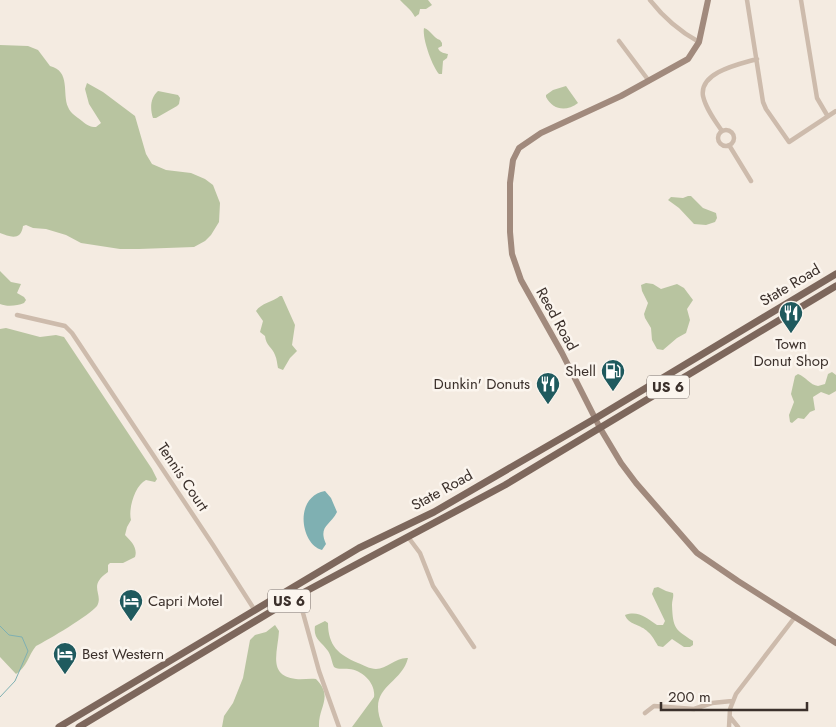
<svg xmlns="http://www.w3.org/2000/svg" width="836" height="727" viewBox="0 0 836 727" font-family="Jost,sans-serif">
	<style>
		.green { fill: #b8c4a0 }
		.water { fill: #7fb0b2 }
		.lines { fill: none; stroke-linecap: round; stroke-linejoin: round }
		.stream { stroke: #7fb0b2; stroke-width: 1 }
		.street { stroke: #cdbbac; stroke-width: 4.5 }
		.secondary { stroke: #a18a7d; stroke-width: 6 }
		.primary { stroke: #7d675c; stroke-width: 7 }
		.labels { text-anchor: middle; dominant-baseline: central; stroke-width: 5; stroke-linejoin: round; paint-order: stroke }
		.shield { fill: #fbf5ee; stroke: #756b66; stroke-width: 1 }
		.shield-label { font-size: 14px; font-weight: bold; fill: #3b302b }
		.street-label { font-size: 15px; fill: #3b302b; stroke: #fbf5ee }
		.poi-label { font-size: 15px; fill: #3b302b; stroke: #fbf5ee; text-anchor: end }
	</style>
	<rect width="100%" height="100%" fill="#f4ebe1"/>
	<path class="green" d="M400 0H428L432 5 426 9H420L419 14 415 17C410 8 406 7 400 0Z
		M424 28C431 30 433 38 440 40L442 43V46L438 48C440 53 444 53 448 54L447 58 443 61 442 74H439C432 66 422 38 424 28Z
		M0 45 28 46 38 50 50 66C71 71 62 94 68 107 71 114 76 116 82 121 87 125 90 127 96 127L101 123 89 104 85 89 87 83 103 92 135 116 146 154 152 164 166 170 191 173 205 179 213 185 220 203 219 222 211 235 205 241 194 247 139 249H120L81 243 66 235 46 229 33 228 26 225 23 226C21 241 10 237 0 233Z
		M566 86 578 103C566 112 553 110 546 97V95L553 90Z
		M158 91 178 95 180 98 179 104 177 106 156 118H153C150 109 150 98 158 91Z
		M688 196H691L703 208 716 213 717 218 715 222 706 225 694 224 679 208 668 200 671 197 683 198Z
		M0 271 11 282 21 284 17 293 24 297 26 300 24 303C17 306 7 307 0 304Z
		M646 283 653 284 661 289 677 284 684 288 693 300 687 309 690 320 686 333 677 338 663 350 657 349 652 340 651 328 645 318 644 314 648 303 642 291 641 285Z
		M280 296H282L295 325 292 345 297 351 290 358 283 370 278 368C277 364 277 359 275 355 272 347 266 346 265 336L260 332 263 321 256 311C261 303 273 302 280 296Z
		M6 328 40 337 56 335 64 337 152 469 157 479 155 482 146 480C135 485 128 509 131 520L127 527 125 535C131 541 138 548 135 557L123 563H110L108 565V572C87 586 104 594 97 606 90 615 48 640 36 646 28 656 27 667 16 674L0 657V329Z
		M832 372 836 375V391L829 395 821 392 813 397 815 410 810 412 804 419 798 418 792 423 790 422 789 415 794 402 791 394 795 376 798 374C806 377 810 385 818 386L825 384 828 374Z
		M658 587 666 591 673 593C674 597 672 600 672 605 673 629 675 629 693 641V645L690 647H684L672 639 663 647 658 646C655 641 652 635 648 632 641 624 628 625 625 615 638 610 647 618 657 625H663L665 621 652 594 654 588Z
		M325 621 328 623C328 646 339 655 358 663 363 665 370 669 376 669 387 669 396 657 408 658 401 686 365 686 383 727H352L374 697C376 683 362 670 349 669 343 668 339 670 334 667 332 663 331 655 328 651 321 641 313 639 315 626Z
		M275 625 279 631C278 651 267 676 296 679 303 680 309 678 316 679 334 697 318 707 319 727H222L224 716 233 703 243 678 250 640 255 635 266 632Z"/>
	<path class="water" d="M325 491 331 498 337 512C330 526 318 526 326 544L322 550C301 545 293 497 325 491Z"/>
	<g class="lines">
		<path class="stream" d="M0 626 9 635 22 637 28 651 15 681 0 697"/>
		<path class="street" d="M650 0C664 18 679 31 699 42
			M747 0 763 102 766 109 789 142 836 111
			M801 0 817 98 827 115
			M619 41 649 81
			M718 138a8 8 0 1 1 16 0a8 8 0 1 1-16 0Z
			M722 131C715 121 706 109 703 96 699 72 740 64 757 59
			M729 145 751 181
			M17 315 65 326 72 333 213 545 254 609
			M408 537 420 553 433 586 474 647
			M297 596 303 613 319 671 339 727
			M645 713 654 706 694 709 712 703 732 701
			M730 717 738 727
			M729 727 730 709 736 694 795 617"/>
		<path class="secondary" d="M708 0 699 42 688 59 621 96 541 133 519 148 513 160 510 183V232L512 254 521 280 562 353 600 428 621 463 636 483 697 553 738 581 836 643"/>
		<path class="primary" d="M59 727 359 548 434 512 596 418 836 274
			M79 727 297 596 505 485 836 286"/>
	</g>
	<defs>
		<g id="restaurant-pin" transform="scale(1.25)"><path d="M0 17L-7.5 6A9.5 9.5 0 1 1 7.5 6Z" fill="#1f5a5e" stroke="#fbf5ee"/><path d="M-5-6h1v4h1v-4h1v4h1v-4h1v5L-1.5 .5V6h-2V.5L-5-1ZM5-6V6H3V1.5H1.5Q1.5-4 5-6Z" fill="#fff"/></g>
		<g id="fuel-pin" transform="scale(1.25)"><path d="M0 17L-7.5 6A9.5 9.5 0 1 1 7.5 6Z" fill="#1f5a5e" stroke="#fbf5ee"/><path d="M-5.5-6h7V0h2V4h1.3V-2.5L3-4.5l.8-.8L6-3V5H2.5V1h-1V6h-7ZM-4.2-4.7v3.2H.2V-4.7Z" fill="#fff"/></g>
		<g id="hotel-pin" transform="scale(1.25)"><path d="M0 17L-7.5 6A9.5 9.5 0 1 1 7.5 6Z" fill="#1f5a5e" stroke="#fbf5ee"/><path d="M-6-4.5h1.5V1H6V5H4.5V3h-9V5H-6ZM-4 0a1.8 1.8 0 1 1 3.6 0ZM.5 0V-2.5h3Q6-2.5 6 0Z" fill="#fff"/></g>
	</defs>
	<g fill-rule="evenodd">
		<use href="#restaurant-pin" x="791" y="313"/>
		<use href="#fuel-pin" x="613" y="371"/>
		<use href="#restaurant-pin" x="548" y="384"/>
		<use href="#hotel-pin" x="131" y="601"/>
		<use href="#hotel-pin" x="65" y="654"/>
	</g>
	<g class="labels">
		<g class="shield">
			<rect x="647" y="375.5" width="42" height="23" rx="4"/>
			<rect x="268" y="589.5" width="42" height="23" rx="4"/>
		</g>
		<g class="shield-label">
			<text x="668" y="387">US 6</text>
			<text x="289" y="601">US 6</text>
		</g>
		<g class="street-label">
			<text transform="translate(790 285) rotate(-31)">State Road</text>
			<text transform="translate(557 319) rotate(61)">Reed Road</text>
			<text transform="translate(183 477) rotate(56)">Tennis Court</text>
			<text transform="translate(442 490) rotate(-29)">State Road</text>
		</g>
		<g class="poi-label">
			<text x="791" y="344" text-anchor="middle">Town<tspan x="791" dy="17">Donut Shop</tspan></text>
			<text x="596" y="371">Shell</text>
			<text x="530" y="384">Dunkin' Donuts</text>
			<text x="148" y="601" text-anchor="start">Capri Motel</text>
			<text x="82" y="654" text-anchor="start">Best Western</text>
		</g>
	</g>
	<path d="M661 702v8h146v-8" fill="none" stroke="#3b302b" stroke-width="2.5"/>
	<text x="668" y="702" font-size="15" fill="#3b302b" stroke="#fbf5ee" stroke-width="4" paint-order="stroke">200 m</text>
</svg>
